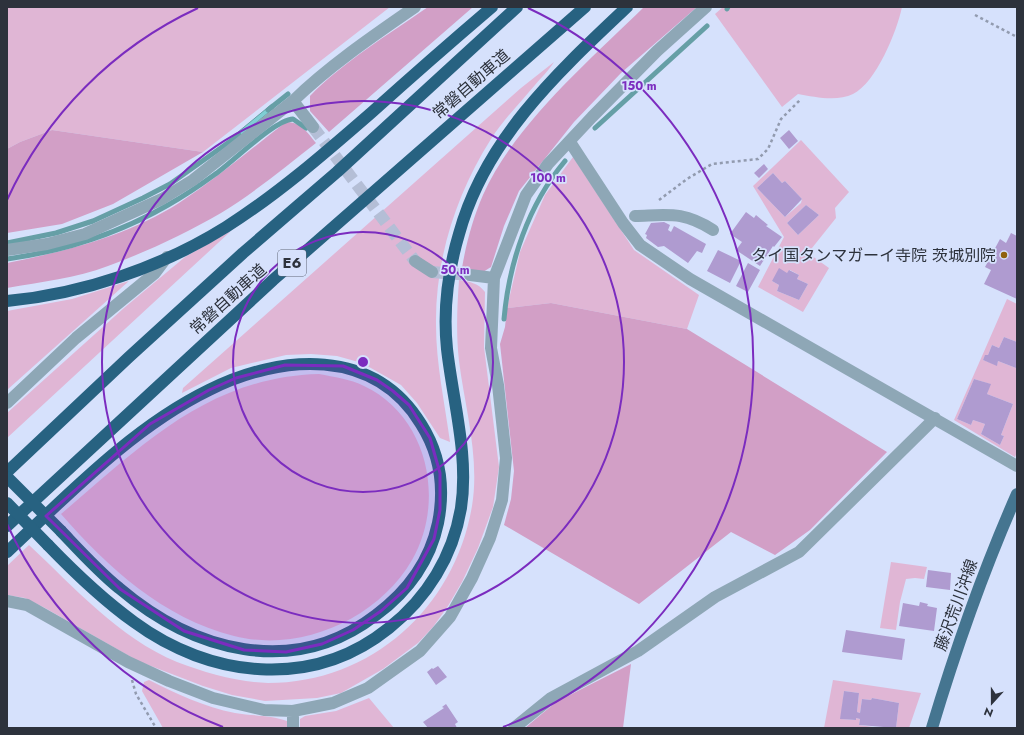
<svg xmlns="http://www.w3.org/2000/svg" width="1024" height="735" viewBox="0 0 1024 735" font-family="Jost,'Noto Sans JP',sans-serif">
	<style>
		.green { fill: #e0b6d5; fill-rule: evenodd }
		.forest { fill: #d29fc6 }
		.water { fill: #7fced4; stroke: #669fa6 }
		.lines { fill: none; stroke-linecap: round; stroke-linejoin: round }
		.stream { stroke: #669fa6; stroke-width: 5 }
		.building { fill: #af9bd0 }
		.minor-tunnel { stroke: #b4bed6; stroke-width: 12; stroke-dasharray: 12 6; stroke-linecap: butt }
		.path { stroke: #929baf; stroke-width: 2.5; stroke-dasharray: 3 3; stroke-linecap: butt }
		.minor { stroke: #8ea7b6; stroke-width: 12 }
		.major { stroke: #457590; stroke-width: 12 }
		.highway { stroke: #276281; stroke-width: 12 }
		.highway-bridge { stroke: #276281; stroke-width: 12 }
		.marked { fill: #7b2cbf; fill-opacity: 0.2; stroke: #7b2cbf; stroke-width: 3; stroke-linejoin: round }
		.ring { fill: none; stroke: #7b2cbf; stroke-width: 2 }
		.poi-dot { fill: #90620c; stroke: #d6e1fc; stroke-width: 1.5 }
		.labels { text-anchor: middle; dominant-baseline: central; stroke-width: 3.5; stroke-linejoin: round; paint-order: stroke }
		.shield { fill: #d6e1fc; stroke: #606676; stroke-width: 1 }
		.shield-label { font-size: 15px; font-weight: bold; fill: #2d323c }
		.street-label { font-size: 16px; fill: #2d323c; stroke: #d6e1fc }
		.poi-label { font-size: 16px; fill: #2d323c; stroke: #d6e1fc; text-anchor: end }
		.centre { fill: #7b2cbf; stroke: #d6e1fc; stroke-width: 2 }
		.ring-label { font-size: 12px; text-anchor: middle; font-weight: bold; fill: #7b2cbf; stroke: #d6e1fc; stroke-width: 3.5; stroke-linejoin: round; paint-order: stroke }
	</style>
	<rect width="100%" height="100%" fill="#d6e1fc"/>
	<path class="green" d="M7 7H390L203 152 52 130 20 142 7 149Z
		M723 7H902C897 31 876 83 853 94 837 102 815 97 798 94L782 107 715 14Z
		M554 62C549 70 541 78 535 85 520 103 503 120 491 139 456 194 435 260 436 325 436 364 445 404 450 442L440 438 417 403 401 385 362 363 337 356 311 354 286 355 231 368 182 393 183 388 521 88Z
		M801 140 849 192 835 208 836 218 808 253 829 268 803 312 758 287 784 237 753 186ZM773 173 782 183 785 181 802 199 801 203 785 217 757 188ZM806 205 819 215 798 235 787 223ZM790 270 799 275 797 279 808 284 799 300 777 291 779 285 772 281 787 273Z
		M573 157 634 250 699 295 687 329 551 303 507 308 520 252 545 195Z
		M231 231 7 438V413L124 308 185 257Z
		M459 280C471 282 478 283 485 292L484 347 499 467 493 507 478 548 462 582 448 606 433 627 418 643 383 669 341 693 317 698 265 701 232 695 203 686 138 661 45 608 25 598 7 595V566L29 545C74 587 119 638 177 662 206 673 237 682 268 683 372 683 455 607 472 506 480 458 465 408 459 361 456 334 457 308 459 280Z
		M129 281 7 390V311L72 299Z
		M1007 299 1017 304V342L1004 337 999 348 992 345 988 355 985 356 983 360 997 365 998 361 1016 368 1017 367V452L1015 457 954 420ZM974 379 990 384 987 394 1013 404 1001 435 1004 436 1000 445 981 434 985 424 973 420 971 425 957 419Z
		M319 374C334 377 350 379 364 386 428 416 446 501 412 560 378 619 300 653 234 636 163 618 108 568 61 514 140 447 208 377 319 374Z
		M891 562 927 567 924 579 915 578 906 579 900 602 896 630 880 628Z
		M149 680C177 694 204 707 235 713 253 716 271 715 287 721L288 728H163L142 691 144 682Z
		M833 680 921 693 909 728H896L899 703 872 698 871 700 862 699 860 713 857 712 859 693 844 691 841 719 855 720 856 718 860 719 859 725 880 728H824Z
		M369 698 394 728H300V719L305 716 336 711Z"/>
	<path class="forest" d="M428 7H473L329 132 310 111V96C342 63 389 34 428 7Z
		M644 7H697L621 73 574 122 519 191 504 226 491 267 483 272 462 268C466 244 473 218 483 195 514 125 590 60 644 7Z
		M286 122C301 122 307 132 316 143 285 167 254 193 221 213 185 234 146 252 108 266 76 278 41 282 7 288V263C67 251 127 236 179 203 217 178 251 149 286 122Z
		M52 130 203 152 113 204 62 224 7 233V149L20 142Z
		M551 303 687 329 887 452 810 530 775 555 731 532 639 604 504 525 511 499 514 471 500 344 505 327 507 308Z
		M631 664 623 728H525L556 702Z"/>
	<path class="water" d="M272 104 274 108 234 141 232 137Z"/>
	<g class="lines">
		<path class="stream" d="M727 9 728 7
			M268 110 288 94
			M595 128 707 26
			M7 243 56 233 93 221 143 198 170 184 239 135
			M7 259C64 251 118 234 168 205 184 196 199 186 214 175 232 163 274 120 293 119L306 128
			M504 319C509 263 528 205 565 161"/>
	</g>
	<path class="building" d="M789 130 798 141 789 149 780 138Z
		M764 164 768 169 759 178 754 173Z
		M773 173 782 183 785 181 802 199 785 217 757 188Z
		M806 205 819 215 798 235 787 223Z
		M746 212 754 218 756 215 768 225 766 226 782 237 774 247 773 246 760 266 736 250 742 242 730 234Z
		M664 222 670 225 668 230 671 232 674 226 706 244 702 253 697 251 688 263 664 246 658 247 646 238 647 235 645 234 651 223Z
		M1011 233 1017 236V299L984 284 991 270 985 267 1000 239 1006 243Z
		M718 250 741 261 730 283 707 271Z
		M748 263 760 270 748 292 736 286Z
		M779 268 787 273 789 270 799 275 797 279 808 284 799 300 777 291 779 285 772 281Z
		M1004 337 1017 342 1016 368 998 361 997 366 983 360 985 355H988L992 345 999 348Z
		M974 379 991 384 987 394 1013 404 1001 435 1004 436 1000 445 981 434 985 424 973 420 971 425 957 419Z
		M928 570 951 573 950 590 926 587Z
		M920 602 928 604 927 606 937 608 934 631 899 626 903 603 919 606Z
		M846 630 905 639 902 660 842 652Z
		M438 666 447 677 436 685 427 672 432 668 433 669Z
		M844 691 859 693 857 712 860 713 862 699 871 700 872 698 899 703 896 728 859 725 860 719 856 718V720L840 719Z
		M446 704 458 722 455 724 457 728H428L423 722 444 708 442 707Z"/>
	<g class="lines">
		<path class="minor-tunnel" d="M313 127 415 261
			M432 272 470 275"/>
		<path class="path" d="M975 15 1017 37
			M659 200 687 179 712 164 758 159 768 149 781 119 801 99
			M132 680 136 694 156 728"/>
		<path class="minor" d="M293 101 313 127
			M570 142 623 223 640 245 690 279 1017 466
			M635 216C669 215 683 211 713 230
			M7 250 47 244 85 234 162 199 193 180 293 101C329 66 373 36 415 7
			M415 261 432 272
			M470 275 494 278
			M7 403 76 338 155 273 167 257
			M7 601 27 605 128 662 169 681 213 698 264 710 293 711 333 703 368 688 420 651 450 617 472 578 490 538 502 500 506 458 498 385 491 348 494 278 526 195 548 164 592 117 657 51 706 7
			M293 728V711
			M514 728 551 698 638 651 715 597 799 552 935 418"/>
		<path class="major" d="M932 728C956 648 983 571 1017 494"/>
		<path class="highway" d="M7 301C83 294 162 267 226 227 278 194 325 153 371 113 411 77 451 42 492 7
			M7 472 129 357 243 253 337 172 517 7
			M7 526 273 280 585 7
			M48 545C75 573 102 599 134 622 210 678 312 690 389 628 427 598 453 556 461 508 469 455 453 402 447 349 443 311 448 271 459 234 485 139 558 72 627 7
			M7 552C69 494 133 427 209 390 281 354 374 347 421 424 440 454 445 488 438 523 430 561 407 592 376 615 293 679 193 651 119 588 98 571 80 551 61 531"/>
		<path class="highway-bridge" d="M7 477 61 531
			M7 503 48 545"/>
	</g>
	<path class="marked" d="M285 365 343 366 377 380 393 391 409 405 430 438 440 473V510L434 539 407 588 381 611 353 630 322 644 286 652 244 650 184 631 120 589 46 516 150 424 209 390 236 378Z"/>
	<g class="ring">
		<circle cx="363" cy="362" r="130"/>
		<circle cx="363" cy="362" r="261"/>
		<path d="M223 727A391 391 0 0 1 7 524M7 200A391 391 0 0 1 198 8M528 8A391 391 0 0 1 503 727"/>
	</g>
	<circle class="poi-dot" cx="1004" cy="255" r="4"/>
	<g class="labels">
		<rect class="shield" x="278" y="250" width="28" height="26" rx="3"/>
		<g class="shield-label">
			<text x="292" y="263">E6</text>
		</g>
		<g class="street-label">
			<text transform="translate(471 84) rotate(-41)">常磐自動車道</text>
			<text transform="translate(228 299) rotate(-42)">常磐自動車道</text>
			<text transform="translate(956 605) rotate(-70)">藤沢荒川沖線</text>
		</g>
		<g class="poi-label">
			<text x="996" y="255">タイ国タンマガーイ寺院 茨城別院</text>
		</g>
	</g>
	<circle cx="363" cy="362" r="6" class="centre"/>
	<g class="ring-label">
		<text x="639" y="90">150 m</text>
		<text x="548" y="182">100 m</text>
		<text x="455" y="274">50 m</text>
	</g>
	<rect width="1024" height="735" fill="none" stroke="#2d323c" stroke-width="16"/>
	<g transform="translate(992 703) rotate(201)" stroke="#d6e1fc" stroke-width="3" paint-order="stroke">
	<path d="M0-3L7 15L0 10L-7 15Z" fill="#2d323c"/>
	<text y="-6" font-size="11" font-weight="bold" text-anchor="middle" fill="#2d323c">N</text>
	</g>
</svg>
